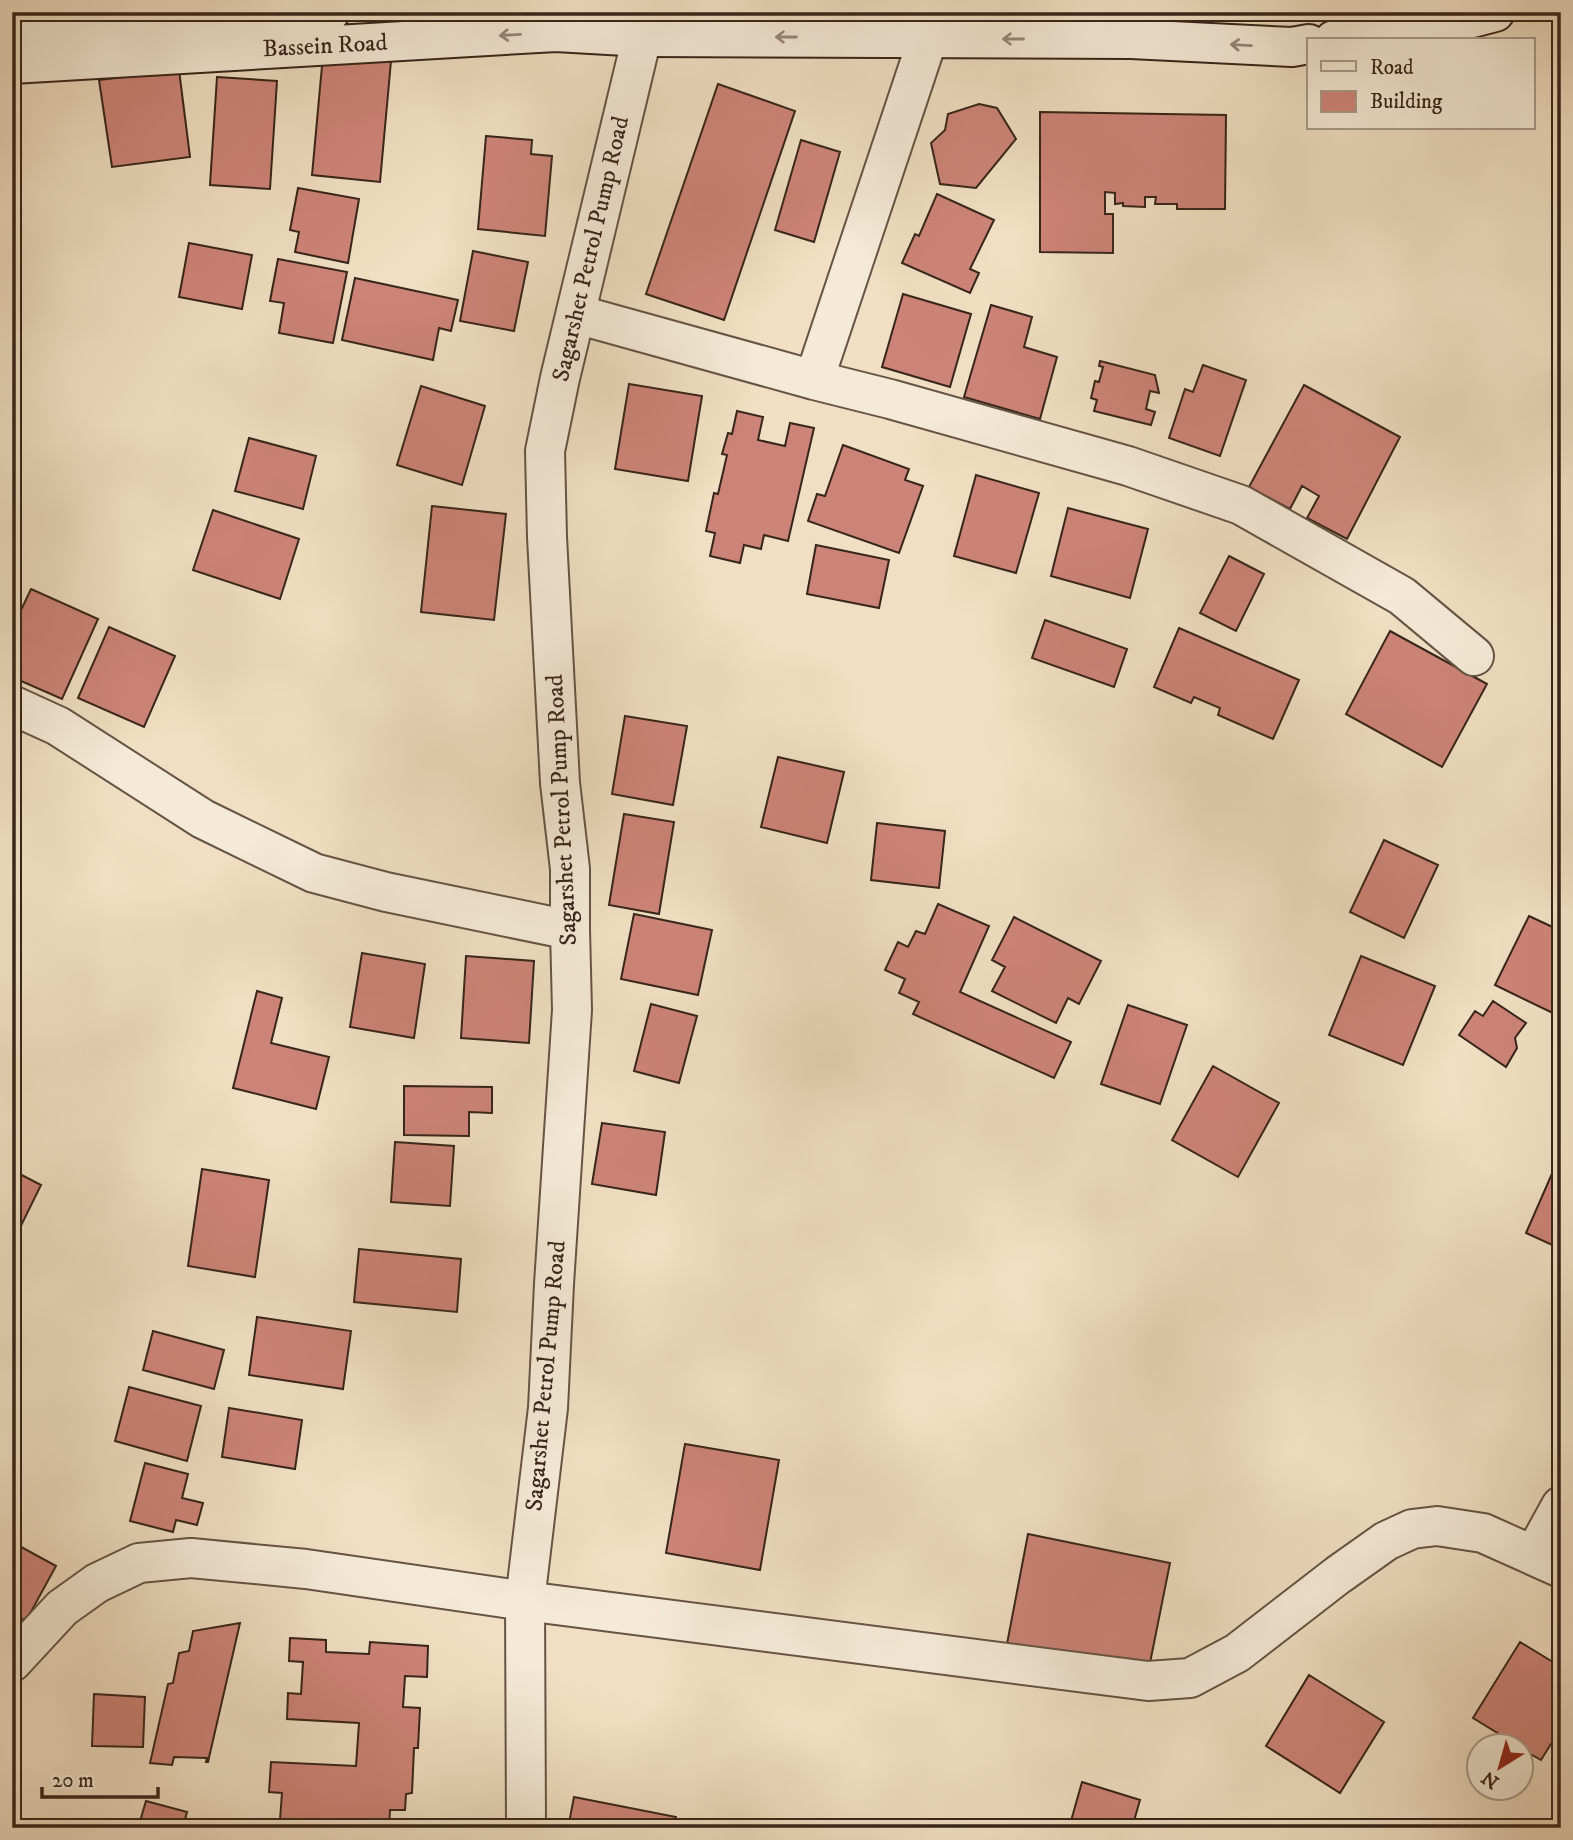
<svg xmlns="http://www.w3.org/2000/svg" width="1573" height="1840" viewBox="0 0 1573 1840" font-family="'IM FELL DW Pica',serif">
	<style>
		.building { fill: #cd8478; stroke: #38251b; stroke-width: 2 }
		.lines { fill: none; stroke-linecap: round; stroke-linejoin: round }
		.minor-casing { stroke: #665445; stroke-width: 42 }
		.tertiary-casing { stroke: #665445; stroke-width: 42 }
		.secondary-casing { stroke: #38251b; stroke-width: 42 }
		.minor { stroke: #f5ead7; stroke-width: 38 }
		.tertiary { stroke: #f5ead7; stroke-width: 38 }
		.secondary { stroke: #f5ead7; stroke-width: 38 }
		.oneway { stroke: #968879 }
		.labels { text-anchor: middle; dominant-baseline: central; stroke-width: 5; stroke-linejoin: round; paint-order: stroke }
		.street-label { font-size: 24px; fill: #38251b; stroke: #f5ead7 }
	</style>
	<rect width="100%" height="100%" fill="#f0dfc2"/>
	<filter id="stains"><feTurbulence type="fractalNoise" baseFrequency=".00286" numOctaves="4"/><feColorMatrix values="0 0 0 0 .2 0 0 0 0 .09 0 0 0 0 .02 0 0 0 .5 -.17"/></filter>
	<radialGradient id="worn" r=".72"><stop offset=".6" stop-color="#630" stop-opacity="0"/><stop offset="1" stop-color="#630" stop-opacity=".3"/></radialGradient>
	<path class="building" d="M323 55 391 61 380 182 312 175Z
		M179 70 190 157 112 167 99 80Z
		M217 77 277 81 270 189 210 185Z
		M718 84 795 111 724 320 646 294Z
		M979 104 997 108 1016 139 976 188 940 184 931 143 945 130 948 114Z
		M1040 112 1226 115 1225 209H1177V204H1155L1156 197H1145V207L1123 206V203L1115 204V193L1105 192V214H1113V253L1040 252Z
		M486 136 532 140 531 154 552 156 545 236 478 229Z
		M801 140 840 152 814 242 775 230Z
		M298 188 359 199 348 263 295 252 299 232 290 230Z
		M937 194 994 220 970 269 979 273 970 293 902 263 915 234 919 236Z
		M189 243 252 255 242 309 179 297Z
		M473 251 528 262 514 331 460 321Z
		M278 259 347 272 333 343 279 333 284 303 270 301Z
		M355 278 458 300 451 331 439 328 433 360 342 340Z
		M903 294 971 314 950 387 882 367Z
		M991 305 1032 317 1024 347 1057 357 1040 419 964 397Z
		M1100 361 1155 375 1159 393 1150 391 1146 409 1155 412 1151 425 1094 411 1097 400 1091 398 1095 381 1099 382 1103 367 1099 366Z
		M1203 365 1246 380 1220 456 1169 438 1185 389 1193 392Z
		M629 384 702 396 688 481 615 469Z
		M1304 385 1400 437 1347 539 1307 518 1319 496 1302 486 1290 509 1249 487Z
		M421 386 485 406 462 485 397 465Z
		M737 411 763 417 758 440 785 446 790 423 814 428 788 541 764 535 761 549 744 545 740 563 710 556 715 533 706 531 714 493 718 494 727 455 722 454 728 433 732 434Z
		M249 438 316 456 303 509 235 491Z
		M843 445 909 469 905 480 923 486 899 553 808 521 817 494 825 496Z
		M976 475 1039 493 1016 573 954 556Z
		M432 506 506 514 494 620 421 612Z
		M1068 508 1148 529 1130 598 1051 576Z
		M213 510 299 539 280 599 193 570Z
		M816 545 889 560 879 608 807 594Z
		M1229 556 1264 574 1236 631 1200 613Z
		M31 589 98 619 62 699 12 677V629Z
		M1045 620 1127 649 1114 687 1032 658Z
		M109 627 175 656 144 727 78 698Z
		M1179 628 1299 680 1273 739 1218 715 1220 708 1194 697 1191 703 1154 687Z
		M1390 631 1487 684 1442 767 1346 714Z
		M625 716 687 726 673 805 612 794Z
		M778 757 844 772 827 843 761 827Z
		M624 814 674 822 659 914 609 905Z
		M877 823 945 831 939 888 871 880Z
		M1384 840 1438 865 1404 938 1350 912Z
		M938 904 989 926 960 992 1071 1042 1054 1078 913 1014 919 1002 899 993 905 979 885 970 898 942 908 947 916 931 925 934Z
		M634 914 712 930 698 995 621 979Z
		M1529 916 1561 931V1017L1495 985Z
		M1014 917 1101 961 1079 1004 1068 998 1056 1023 992 991 1005 967 992 960Z
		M362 953 425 964 414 1038 350 1027Z
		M466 956 534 961 529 1043 461 1038Z
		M1361 956 1435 986 1403 1065 1329 1035Z
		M257 991 282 998 271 1043 329 1057 316 1109 233 1088Z
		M1493 1001 1526 1023 1515 1038 1517 1048 1506 1067 1459 1035 1475 1011 1483 1016Z
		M651 1004 697 1016 679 1083 634 1071Z
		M1128 1005 1187 1025 1160 1104 1101 1084Z
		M1213 1066 1279 1103 1238 1177 1172 1140Z
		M404 1086 492 1087V1113L469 1112V1136L404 1135Z
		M602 1123 665 1132 656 1195 592 1184Z
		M395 1142 454 1146 450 1206 391 1202Z
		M202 1169 269 1180 255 1277 188 1266Z
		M1554 1169 1561 1172V1249L1526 1233Z
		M12 1170 41 1185 13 1242H12Z
		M359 1249 461 1259 457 1312 354 1302Z
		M257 1317 351 1331 343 1389 249 1375Z
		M153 1331 224 1350 214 1389 143 1370Z
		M129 1387 201 1406 187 1461 115 1441Z
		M229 1408 302 1420 295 1469 222 1457Z
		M685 1444 779 1460 760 1570 666 1553Z
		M145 1463 188 1474 182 1498 203 1503 197 1525 176 1520 173 1532 130 1521Z
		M1028 1534 1170 1563 1148 1673 1007 1644Z
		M12 1542 56 1566 26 1621 12 1613Z
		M240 1623 208 1762H206L207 1758 174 1757 172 1765 150 1763 168 1684 173 1683 179 1653 189 1651 193 1631Z
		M290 1638 326 1640V1652L369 1654 370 1642 428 1646 427 1677 405 1676 403 1707 420 1708 418 1748H414L412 1793 406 1794 405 1810H390L389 1828H268V1819L280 1820 282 1793 269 1792 271 1762 356 1766 359 1723 287 1719 288 1693 301 1694 303 1662 289 1661Z
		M1520 1642 1561 1667V1728L1541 1760 1520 1748V1745H1517L1473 1718Z
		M1309 1675 1384 1722 1340 1793 1266 1746Z
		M94 1694 145 1697 143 1747 92 1746Z
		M1082 1782 1140 1800 1132 1828H1069Z
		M574 1797 676 1817 674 1828H568Z
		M146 1801 187 1812 183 1828H138Z"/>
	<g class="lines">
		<g class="minor-casing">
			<path id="minor" d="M576 314 814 380 890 399 1128 466 1241 505 1402 596 1474 656
				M814 380 928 38 934 12
				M12 705 58 726 203 819 314 873 386 892 570 930
				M1534 1555 1561 1506
				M12 1662 62 1608 97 1583 139 1563 191 1558 306 1569 525 1601 1148 1681 1190 1678 1237 1653 1338 1575 1386 1541 1412 1529 1437 1526 1483 1533 1561 1568"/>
		</g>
		<g class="tertiary-casing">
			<path id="tertiary" d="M526 1828 525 1601 548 1408 554 1284 572 1010 570 930V869L560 783 547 537 545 451 560 378 648 12"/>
		</g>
		<g class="secondary-casing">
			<path id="secondary" d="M12 30 330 12
				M1334 40 1472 18 1495 12
				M12 64 556 32 643 37 1131 39 1292 47 1309 44"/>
		</g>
		<use href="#minor" class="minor"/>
		<use href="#tertiary" class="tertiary"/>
		<use href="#secondary" class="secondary"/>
	</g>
	<defs><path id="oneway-shaft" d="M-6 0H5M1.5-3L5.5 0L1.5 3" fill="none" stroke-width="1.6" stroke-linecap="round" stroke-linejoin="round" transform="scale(1.75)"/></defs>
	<g class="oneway">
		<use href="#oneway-shaft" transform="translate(510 35) rotate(177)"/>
		<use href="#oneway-shaft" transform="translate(786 37) rotate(-180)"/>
		<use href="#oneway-shaft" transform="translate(1013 39) rotate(-180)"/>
		<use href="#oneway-shaft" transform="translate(1241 45) rotate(-177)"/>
	</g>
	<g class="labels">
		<g class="street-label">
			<text transform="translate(325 46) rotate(-3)">Bassein Road</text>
			<text transform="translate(591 249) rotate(-77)">Sagarshet Petrol Pump Road</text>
			<text transform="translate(562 810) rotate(-93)">Sagarshet Petrol Pump Road</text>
			<text transform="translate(546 1376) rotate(-85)">Sagarshet Petrol Pump Road</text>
		</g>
	</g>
	<rect width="1573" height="1840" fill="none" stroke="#f0dfc2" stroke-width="42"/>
	<rect x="14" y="14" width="1545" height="1812" fill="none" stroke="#38251b" stroke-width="3.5"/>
	<rect x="21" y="21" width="1531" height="1798" fill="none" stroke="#38251b" stroke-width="2"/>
	<rect x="1307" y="38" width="228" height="91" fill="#f5ead7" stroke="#a99b8c" stroke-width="2"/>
	<rect x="1321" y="61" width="35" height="10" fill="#f5ead7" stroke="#a99b8c" stroke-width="2"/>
	<text x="1370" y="74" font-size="21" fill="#38251b">Road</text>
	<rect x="1321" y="91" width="35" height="21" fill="#cd8478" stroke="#a99b8c" stroke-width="2"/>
	<text x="1370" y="108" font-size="21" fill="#38251b">Building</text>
	<g transform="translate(1500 1767) rotate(217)"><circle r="33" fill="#f5ead7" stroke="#a99b8c" stroke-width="2"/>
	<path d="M0-5L12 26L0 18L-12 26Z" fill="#8f2418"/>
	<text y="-10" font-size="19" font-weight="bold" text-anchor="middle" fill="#38251b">N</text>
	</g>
	<path d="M42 1787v10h116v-10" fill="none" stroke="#38251b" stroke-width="3.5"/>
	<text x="52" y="1787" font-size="21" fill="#38251b" stroke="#f5ead7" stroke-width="5" paint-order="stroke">20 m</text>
	<rect width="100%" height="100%" filter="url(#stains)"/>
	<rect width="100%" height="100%" fill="url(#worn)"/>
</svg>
